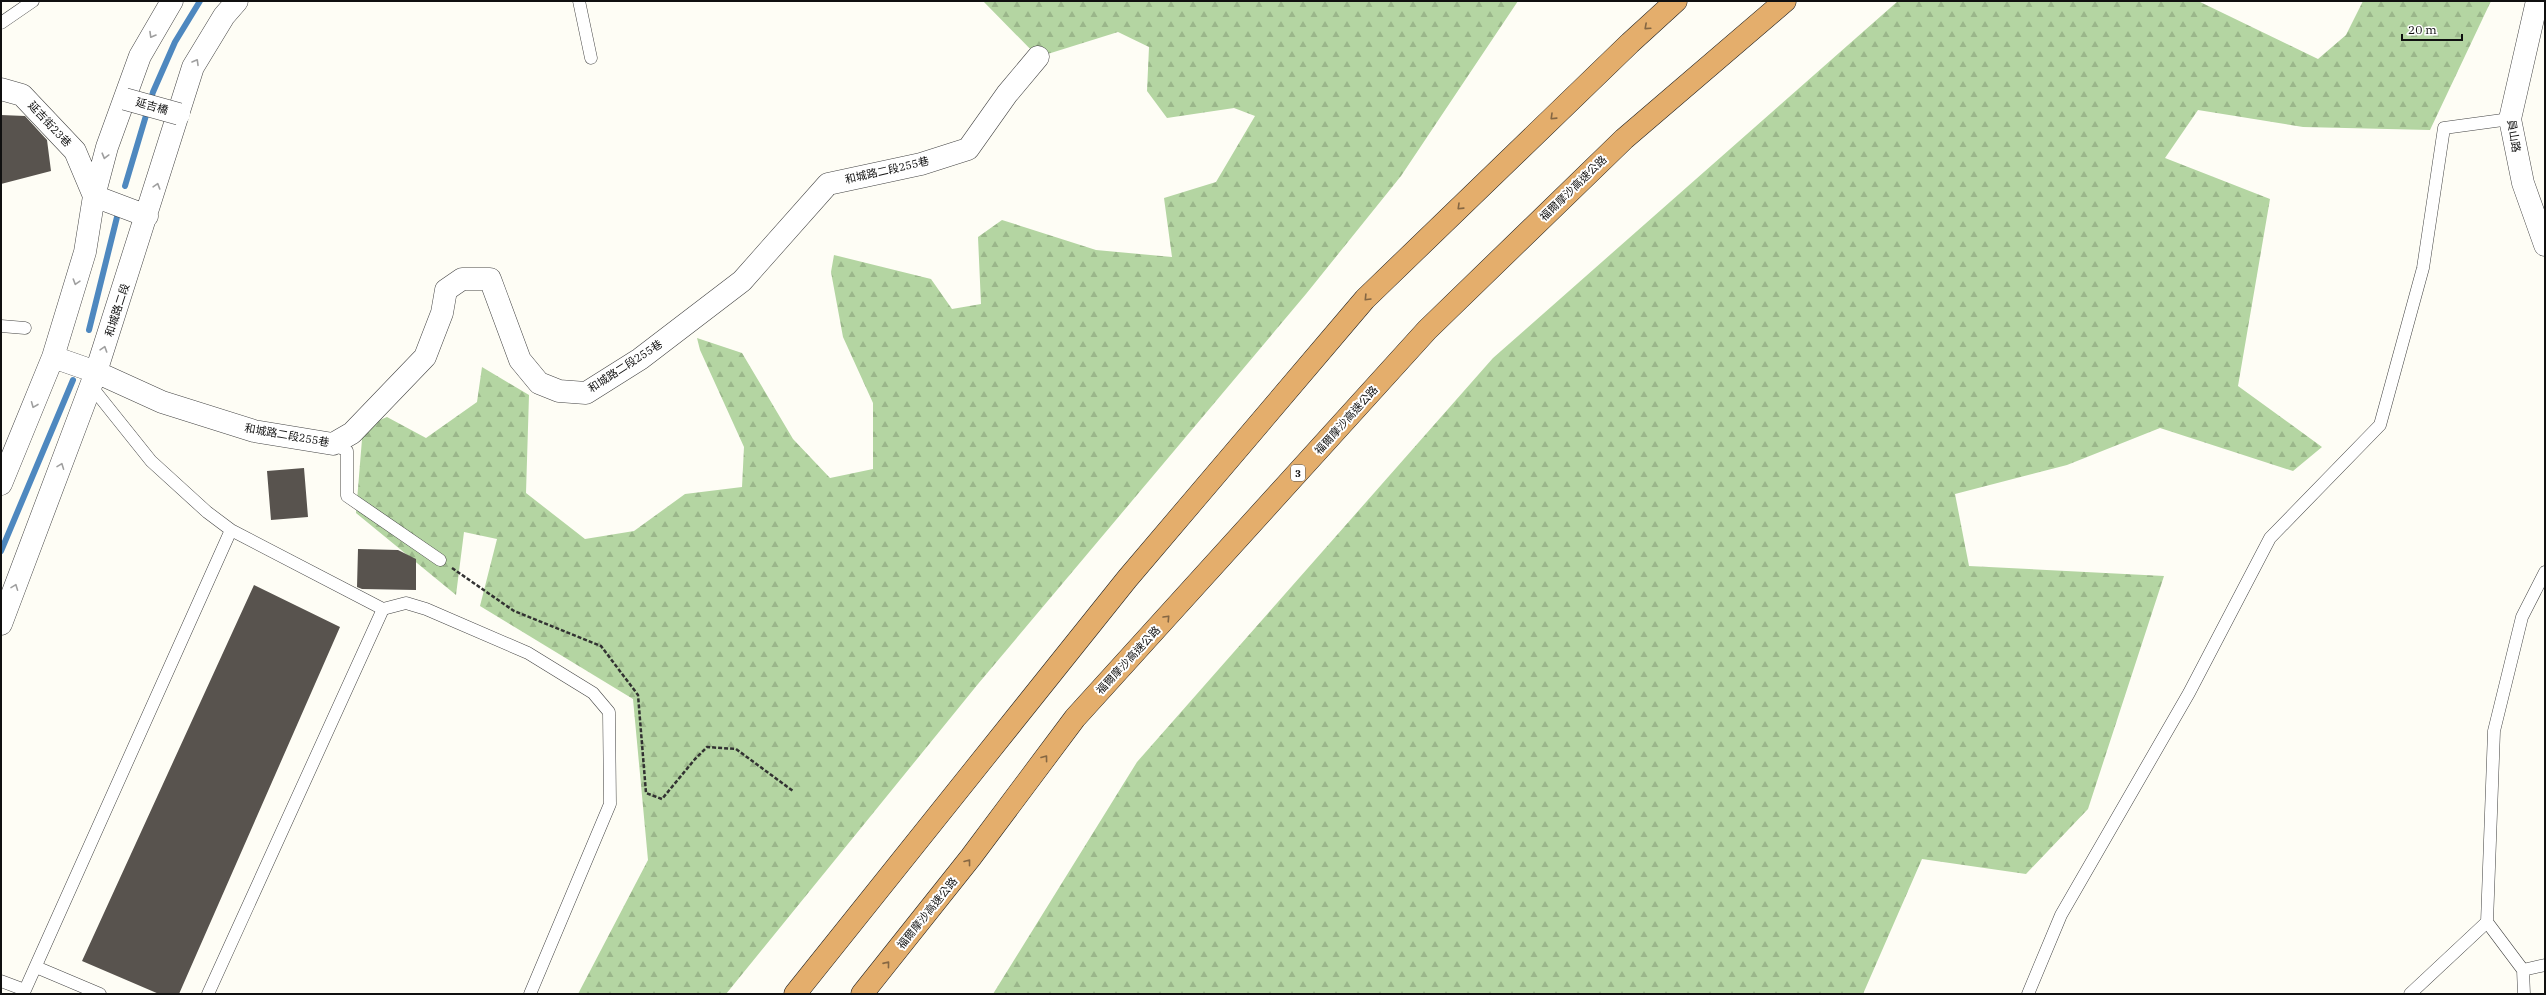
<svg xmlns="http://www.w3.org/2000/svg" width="2546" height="995" viewBox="0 0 2546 995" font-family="'IBM Plex Serif','Noto Sans TC',serif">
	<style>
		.forest { fill: url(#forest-firs) }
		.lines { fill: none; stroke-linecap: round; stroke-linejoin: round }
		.stream { stroke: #4e88bf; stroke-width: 6 }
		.building { fill: #58534e }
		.service-casing { stroke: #434343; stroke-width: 13 }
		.minor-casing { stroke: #434343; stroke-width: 23 }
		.tertiary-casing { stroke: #434343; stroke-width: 23 }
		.motorway-casing { stroke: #212121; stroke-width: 23 }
		.path { stroke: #323232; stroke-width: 2.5; stroke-dasharray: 4 2; stroke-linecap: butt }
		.service { stroke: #fff; stroke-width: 12 }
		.minor { stroke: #fff; stroke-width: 22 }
		.tertiary { stroke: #fff; stroke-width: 22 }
		.motorway { stroke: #e4ae6c; stroke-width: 22 }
		.minor-bridge-casing { stroke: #434343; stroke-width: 23; stroke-linecap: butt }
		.minor-bridge { stroke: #fff; stroke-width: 22 }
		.oneway { stroke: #856743 }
		.oneway2 { stroke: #9f9f9f }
		.labels { text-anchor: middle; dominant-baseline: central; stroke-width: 4; stroke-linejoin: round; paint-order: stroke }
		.shield { fill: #fff; stroke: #585858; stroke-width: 1 }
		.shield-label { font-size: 10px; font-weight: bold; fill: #101010 }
		.street-label { font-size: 11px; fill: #101010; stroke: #fff }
	</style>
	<defs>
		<pattern id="forest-firs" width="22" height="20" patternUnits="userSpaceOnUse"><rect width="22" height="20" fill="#b4d5a2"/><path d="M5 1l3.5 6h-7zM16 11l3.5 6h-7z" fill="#9ab68a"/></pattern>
	</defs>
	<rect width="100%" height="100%" fill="#fefdf5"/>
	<path class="forest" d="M983 1H1518L1401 176 1306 294 978 684 726 994H578L648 860 633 699 480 606 497 539 464 532 456 595 356 513 363 427 387 417 426 438 477 402 482 367 529 395 526 493 585 539 634 531 685 494 742 487 744 447 700 350 697 338 742 353 793 439 830 478 873 469V403L843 337 831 272 834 255 931 279 952 309 981 304 978 237 1002 220 1096 250 1172 257 1164 198 1216 182 1255 116 1234 108 1167 118 1147 91 1149 47 1118 32 1038 57Z
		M1898 1H2198L2318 59 2346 35 2363 1H2491L2430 130 2303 127 2198 110 2165 158 2270 199 2238 386 2322 447 2293 471 2160 428 2067 465 1955 494 1969 566 2164 576 2088 809 2026 874 1922 859 1863 994H993L1137 762 1493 358Z"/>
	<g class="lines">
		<path class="stream" d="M125 186 153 92 175 42 200 1
			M89 330 119 209
			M1 551 73 380"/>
	</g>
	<path class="building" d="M1 115 25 116 47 140 51 171 1 184Z
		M304 468 308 517 271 520 267 471Z
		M358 549 398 550 416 559V590L362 589 357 587Z
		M254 585 340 627 179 994H159L82 961Z"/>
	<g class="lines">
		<g class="service-casing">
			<path id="service" d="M579 1 591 58
				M1 23 33 1
				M1 326 25 328
				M91 386 151 461 207 512 231 530 383 609 406 603 426 609 528 653 593 693 609 712 610 804 530 994
				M333 444 347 451V496L440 560
				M2487 922 2523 970 2524 994
				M36 967 100 994
				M2523 970 2545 965
				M1 981 25 990 231 530
				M208 994 383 609
				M2028 994 2061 915 2189 693 2270 538 2380 425 2423 268 2444 128 2510 119
				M2410 994 2487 922 2494 731 2522 617 2545 572"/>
		</g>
		<g class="minor-casing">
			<path id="minor" d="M1 89 22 95 75 151 94 196 147 216
				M53 357 96 372 162 402 254 431 333 444 352 433 425 357 442 313 446 290 462 279H490L520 360 539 383 559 391 586 393 640 359 742 281 828 184 921 164 968 149 1007 94 1038 57
				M1 484 53 357 85 252 94 196 107 147 140 56 172 1
				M1 624 96 372 193 67 224 16 237 1"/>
		</g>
		<g class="tertiary-casing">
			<path id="tertiary" d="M2537 1 2510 119 2523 183 2545 245"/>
		</g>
		<g class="motorway-casing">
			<path id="motorway" d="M795 994 1127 579 1365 299 1630 43 1676 1
				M862 994 971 857 1075 718 1427 330 1624 139 1785 1"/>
		</g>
		<path class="path" d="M452 568 514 611 601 646 638 695 646 793 662 799 695 759 707 747 736 749 793 791"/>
		<use href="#service" class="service"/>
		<use href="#minor" class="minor"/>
		<use href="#tertiary" class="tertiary"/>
		<use href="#motorway" class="motorway"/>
		<g class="minor-bridge-casing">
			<path id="minor-bridge" d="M125 99 179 114"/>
		</g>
		<use href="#minor-bridge" class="minor-bridge"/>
	</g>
	<defs><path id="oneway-chevron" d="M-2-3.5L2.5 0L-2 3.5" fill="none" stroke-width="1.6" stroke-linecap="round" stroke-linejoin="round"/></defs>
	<g class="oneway">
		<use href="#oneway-chevron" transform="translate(1647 27) rotate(138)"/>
		<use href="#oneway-chevron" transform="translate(1553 117) rotate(136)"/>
		<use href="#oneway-chevron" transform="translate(1460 207) rotate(136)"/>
		<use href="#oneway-chevron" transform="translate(1367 298) rotate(134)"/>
		<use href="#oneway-chevron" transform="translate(1167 618) rotate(-47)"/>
		<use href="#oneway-chevron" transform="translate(1045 758) rotate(-53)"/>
		<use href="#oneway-chevron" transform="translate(968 862) rotate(-52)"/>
		<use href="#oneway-chevron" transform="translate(887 964) rotate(-51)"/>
	</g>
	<g class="oneway2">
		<use href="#oneway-chevron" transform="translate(152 35) rotate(120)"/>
		<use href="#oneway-chevron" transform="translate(196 62) rotate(-60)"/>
		<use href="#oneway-chevron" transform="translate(105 156) rotate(105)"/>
		<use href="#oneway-chevron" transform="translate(157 186) rotate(-73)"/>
		<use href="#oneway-chevron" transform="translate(76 282) rotate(107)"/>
		<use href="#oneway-chevron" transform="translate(104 349) rotate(-72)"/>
		<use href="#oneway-chevron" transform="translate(34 405) rotate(112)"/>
		<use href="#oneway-chevron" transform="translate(61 466) rotate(-69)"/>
		<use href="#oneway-chevron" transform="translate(15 587) rotate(-69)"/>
	</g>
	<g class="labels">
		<rect class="shield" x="1291" y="465" width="14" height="16" rx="3"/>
		<g class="shield-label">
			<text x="1298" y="473">3</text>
		</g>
		<g class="street-label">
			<text transform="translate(152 106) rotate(16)">延吉橋</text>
			<text transform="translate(50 124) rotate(47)">延吉街23巷</text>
			<text transform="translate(2514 136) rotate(81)">員山路</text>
			<text transform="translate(887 170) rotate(-13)">和城路二段255巷</text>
			<text transform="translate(1573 188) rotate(-44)">福爾摩沙高速公路</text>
			<text transform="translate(117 310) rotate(-72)">和城路二段</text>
			<text transform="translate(625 366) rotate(-33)">和城路二段255巷</text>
			<text transform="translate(1346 420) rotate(-48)">福爾摩沙高速公路</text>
			<text transform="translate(287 435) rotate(10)">和城路二段255巷</text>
			<text transform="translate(1128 660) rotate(-47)">福爾摩沙高速公路</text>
			<text transform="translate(927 913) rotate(-51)">福爾摩沙高速公路</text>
		</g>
	</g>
	<rect width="2546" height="995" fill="none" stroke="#101010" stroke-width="4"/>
	<path d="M2402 34v6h60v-6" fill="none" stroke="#101010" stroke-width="2"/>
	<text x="2408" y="34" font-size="12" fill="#101010" stroke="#ffffff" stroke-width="3" paint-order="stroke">20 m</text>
</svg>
